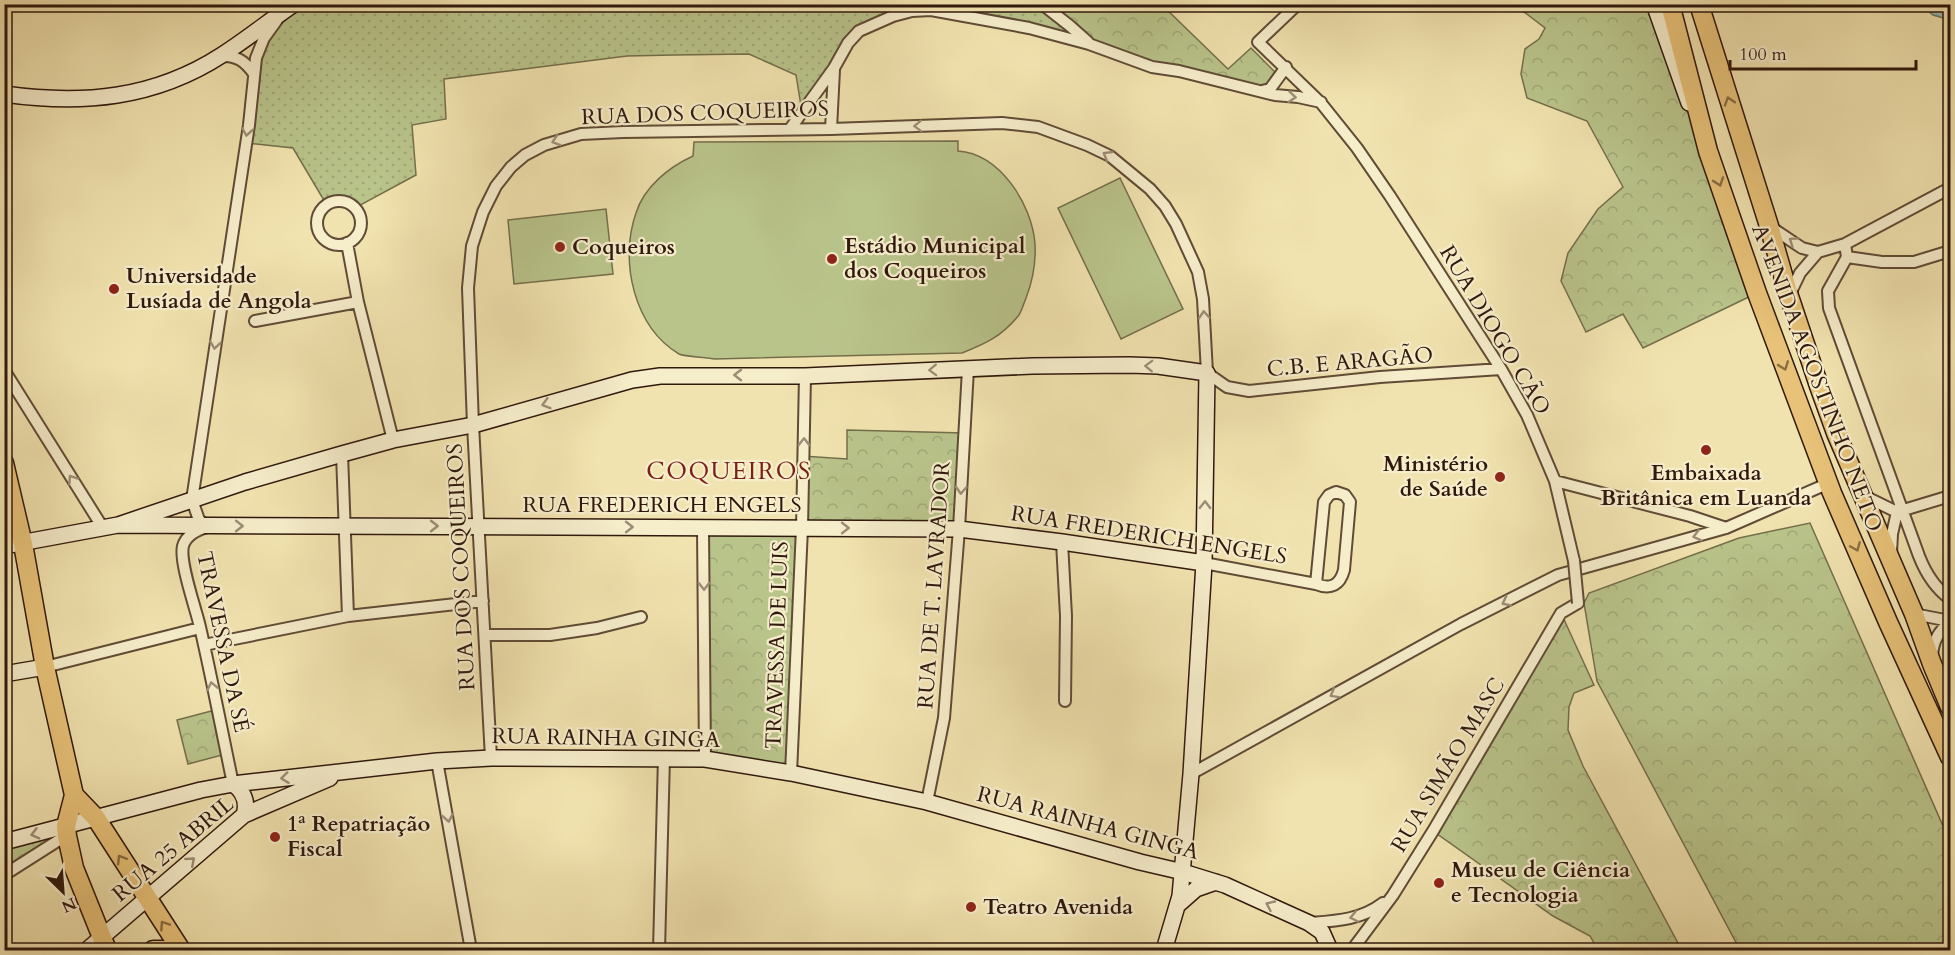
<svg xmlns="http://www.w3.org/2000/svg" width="1955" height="955" viewBox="0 0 1955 955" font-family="Cardo,serif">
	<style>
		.grass { fill: url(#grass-dots); stroke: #746e4c; stroke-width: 1.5 }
		.forest { fill: url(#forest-crowns); stroke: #746e4c; stroke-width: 1.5 }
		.garden { fill: #b9c48b; stroke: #746e4c; stroke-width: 1.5 }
		.water { fill: url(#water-ripples); stroke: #707c6f; stroke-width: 1.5 }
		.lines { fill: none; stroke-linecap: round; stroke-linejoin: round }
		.street-casing { stroke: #604b36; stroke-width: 14 }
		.secondary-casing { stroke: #30180e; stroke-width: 18 }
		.primary-casing { stroke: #30180e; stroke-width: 21 }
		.street { stroke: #f6edcb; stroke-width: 10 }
		.secondary { stroke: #f6edcb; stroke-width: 15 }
		.primary { stroke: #e8c278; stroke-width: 18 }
		.street-bridge-casing { stroke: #604b36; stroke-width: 14; stroke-linecap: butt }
		.street-bridge { stroke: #f6edcb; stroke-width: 10 }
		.oneway { stroke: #9d8d76 }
		.oneway2 { stroke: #8c6d43 }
		.poi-dot { fill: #8f2418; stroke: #f6edcb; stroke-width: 2 }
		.labels { text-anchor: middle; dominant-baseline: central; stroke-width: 4.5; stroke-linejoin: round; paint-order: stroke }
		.street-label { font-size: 22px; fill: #30180e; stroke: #f6edcb }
		.poi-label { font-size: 22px; font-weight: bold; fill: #30180e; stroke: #f6edcb; text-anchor: start }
		.neighbourhood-label { font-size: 24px; letter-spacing: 1.5px; fill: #7a1f14; stroke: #f6edcb }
	</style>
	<defs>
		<pattern id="grass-dots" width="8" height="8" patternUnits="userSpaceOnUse" patternTransform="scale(1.5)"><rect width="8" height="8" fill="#b9c48b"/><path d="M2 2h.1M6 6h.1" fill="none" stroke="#9fa877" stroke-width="1.8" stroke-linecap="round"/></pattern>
		<pattern id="forest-crowns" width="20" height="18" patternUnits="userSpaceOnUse" patternTransform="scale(1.5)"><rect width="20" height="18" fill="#b9c48b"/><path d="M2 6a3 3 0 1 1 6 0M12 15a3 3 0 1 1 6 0" fill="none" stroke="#9fa877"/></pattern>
		<pattern id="water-ripples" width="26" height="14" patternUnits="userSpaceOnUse" patternTransform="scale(1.5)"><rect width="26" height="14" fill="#9bbeaf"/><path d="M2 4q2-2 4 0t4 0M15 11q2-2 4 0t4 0" fill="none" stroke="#86a395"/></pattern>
	</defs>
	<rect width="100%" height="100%" fill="#f1e3af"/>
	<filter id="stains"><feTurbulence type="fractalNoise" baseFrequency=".00333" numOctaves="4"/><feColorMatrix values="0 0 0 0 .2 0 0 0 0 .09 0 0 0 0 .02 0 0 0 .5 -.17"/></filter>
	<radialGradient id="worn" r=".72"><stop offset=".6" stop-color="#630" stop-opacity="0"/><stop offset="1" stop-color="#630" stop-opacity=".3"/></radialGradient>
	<path class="grass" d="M1042 4 1089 44 931 10 893 16 848 43 802 112 796 75 749 54 674 55 627 56 444 79 446 119 412 125 416 175 355 208 342 201 328 204 322 197 293 148 246 143 256 58 294 5Z"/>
	<path class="forest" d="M1038 5H1162L1228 69 1251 48 1275 72 1262 91 1207 78 1089 44Z
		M1515 5H1654L1757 293 1643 348 1623 314 1586 332 1561 281 1568 253 1598 209 1623 187 1587 121 1527 98 1521 74 1525 49 1539 39 1545 28Z
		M847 430 964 433 959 529H802L791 773 705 759 703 528H802L803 456 847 459Z
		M1810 523 1950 842V950H1740L1597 681 1584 603 1589 593 1739 538Z
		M1561 613 1594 685 1574 693 1569 707 1568 730 1583 766 1679 945 1670 950H1598L1590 936 1553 916 1433 831Z
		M219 709 230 753 188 764 177 720Z
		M66 826 67 836 5 875V842Z"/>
	<path class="garden" d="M958 141V151C1000 154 1032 204 1035 244 1036 263 1033 280 1026 298 1024 303 1022 310 1019 315 1002 336 987 343 962 353L715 359C707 357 685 357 679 354 634 327 619 261 636 213 644 187 669 167 693 156L694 142Z
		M1120 178 1183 309 1121 339 1058 208Z
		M606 209 613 274 514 284 508 220Z"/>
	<path class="water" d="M1921 5H1950V20L1933 15Z"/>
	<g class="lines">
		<g class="street-casing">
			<path id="street" d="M1042 4 1070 26 1088 42
				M1298 4 1258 42 1321 103 1357 148 1390 196 1501 369 1527 415 1555 481 1574 561
				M221 56C236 55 245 61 254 74
				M1262 91 1270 89 1286 67
				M790 129 834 68 848 43 859 31 893 16 912 11 931 10 1029 28 1089 44 1152 67 1179 71 1275 95 1298 97 1321 102
				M831 129 834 70
				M317 223a22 22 0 1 1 44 0a22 22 0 1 1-44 0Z
				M1769 226 1802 248 1818 252 1845 244 1950 188
				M347 243 358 302 393 440
				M1845 244 1847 257 1828 291 1829 308 1919 556C1926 574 1935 588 1950 599
				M1847 257 1882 262H1914L1950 251
				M1789 296 1800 273 1818 252
				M255 321 358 302
				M4 370 103 528
				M342 454 348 616
				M1555 481 1690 516 1726 528
				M1336 492 1345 495 1350 502 1344 570C1340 585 1331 590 1316 584L1324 502 1329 495Z
				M1862 495 1897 512 1950 496
				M206 525 199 520 192 500 249 125 256 58 264 38 277 20
				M207 527C197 530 186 535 183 546 179 562 196 609 200 627 212 679 222 732 233 784
				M703 528 705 759
				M1062 542 1066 616 1065 701
				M1891 553 1892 534 1897 512
				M1204 563 1316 584
				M1914 614 1950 621
				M485 635H550L597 628 641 617
				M204 645 348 616 483 601
				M1932 656C1933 640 1939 632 1950 621
				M45 667 200 628
				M491 758 473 425 468 288 472 246 483 212 496 186 511 167 525 155 544 145 581 134 623 132 831 129 1002 123 1038 127 1087 145 1110 156 1150 189 1165 206 1176 224 1198 272 1203 299 1207 373 1227 387 1249 391 1380 377 1501 369
				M437 761 471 950
				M791 773 802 528 805 376
				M1191 774 1461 624 1558 575 1726 528 1829 483
				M927 802 944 718 959 529 968 369
				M4 875 70 833
				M1309 923C1336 921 1361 920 1383 903
				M659 950 664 757
				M1352 950 1393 895 1433 831 1561 613 1578 603"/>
		</g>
		<g class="secondary-casing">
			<path id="secondary" d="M1654 4 1689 103
				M4 94C82 105 154 99 222 55 247 39 269 21 294 4
				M118 525 245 482 342 454 393 440 473 425 632 380 660 376H805L1032 366 1129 365 1158 366 1207 373 1204 563 1191 774 1180 896 1164 950
				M4 546 118 525 959 529 1062 542 1204 563
				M4 674 45 667
				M233 784C244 792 248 802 244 815
				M4 842 201 790 233 784 437 761 491 758 705 759 791 773 927 802 1140 862 1183 872 1225 885 1309 923 1322 932 1330 950
				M1179 904 1196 889 1216 882
				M87 950 244 815 330 778"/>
		</g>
		<g class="primary-casing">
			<path id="primary" d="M1670 4 1708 151 1757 293 1832 493 1888 622 1950 757
				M1699 4 1769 226 1789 296 1819 386 1836 433 1914 614 1932 664 1950 707
				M4 463 23 544 45 667 74 795 66 826 67 836 74 868 107 950
				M74 795 96 818 181 950
				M153 950H171"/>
		</g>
		<use href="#street" class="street"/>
		<use href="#secondary" class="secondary"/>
		<use href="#primary" class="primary"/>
		<g class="street-bridge-casing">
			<path id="street-bridge" d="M1574 561 1578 603"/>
		</g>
		<use href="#street-bridge" class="street-bridge"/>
	</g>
	<defs><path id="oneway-chevron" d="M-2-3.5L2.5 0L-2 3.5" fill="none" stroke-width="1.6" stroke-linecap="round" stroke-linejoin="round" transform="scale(1.5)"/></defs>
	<g class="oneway">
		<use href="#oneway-chevron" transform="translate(1292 97) rotate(5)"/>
		<use href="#oneway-chevron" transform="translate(918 126) rotate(178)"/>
		<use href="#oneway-chevron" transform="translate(247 132) rotate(99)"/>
		<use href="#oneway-chevron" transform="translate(556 141) rotate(162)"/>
		<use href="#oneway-chevron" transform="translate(1107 155) rotate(-150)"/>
		<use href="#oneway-chevron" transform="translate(1793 241) rotate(-145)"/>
		<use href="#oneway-chevron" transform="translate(1204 315) rotate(-94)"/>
		<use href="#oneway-chevron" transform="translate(215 345) rotate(99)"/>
		<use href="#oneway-chevron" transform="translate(1149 366) rotate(-178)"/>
		<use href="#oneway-chevron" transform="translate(933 370) rotate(178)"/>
		<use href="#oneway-chevron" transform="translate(738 375) rotate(-180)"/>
		<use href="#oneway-chevron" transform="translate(546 404) rotate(164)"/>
		<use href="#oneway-chevron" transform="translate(804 442) rotate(-89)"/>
		<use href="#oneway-chevron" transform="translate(72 479) rotate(-123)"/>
		<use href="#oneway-chevron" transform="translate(961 490) rotate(93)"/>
		<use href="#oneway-chevron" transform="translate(1205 505) rotate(-89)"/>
		<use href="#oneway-chevron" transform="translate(239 526)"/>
		<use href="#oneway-chevron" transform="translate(434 526)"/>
		<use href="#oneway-chevron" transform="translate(629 527)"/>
		<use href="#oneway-chevron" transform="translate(845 528)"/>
		<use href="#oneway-chevron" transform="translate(1697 536) rotate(165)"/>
		<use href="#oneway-chevron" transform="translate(704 586) rotate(89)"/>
		<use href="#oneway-chevron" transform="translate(1506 602) rotate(153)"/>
		<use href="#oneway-chevron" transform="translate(212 686) rotate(-102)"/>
		<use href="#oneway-chevron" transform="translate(1334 694) rotate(151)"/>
		<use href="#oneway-chevron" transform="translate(285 778) rotate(173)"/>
		<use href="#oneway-chevron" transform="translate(448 818) rotate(80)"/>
		<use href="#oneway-chevron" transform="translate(35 834) rotate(165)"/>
		<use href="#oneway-chevron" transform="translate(191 861) rotate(-41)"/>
		<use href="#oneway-chevron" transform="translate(1270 905) rotate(-155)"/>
		<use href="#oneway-chevron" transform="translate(1354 917) rotate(168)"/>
	</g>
	<g class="oneway2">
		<use href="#oneway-chevron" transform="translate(1729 101) rotate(-108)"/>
		<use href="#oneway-chevron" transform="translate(1719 182) rotate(71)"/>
		<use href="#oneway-chevron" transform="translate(1784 366) rotate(69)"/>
		<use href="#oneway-chevron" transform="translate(1856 547) rotate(67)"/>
		<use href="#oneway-chevron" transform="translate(121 859) rotate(-122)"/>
		<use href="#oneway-chevron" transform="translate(164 925) rotate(-124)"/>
	</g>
	<g class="poi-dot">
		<circle cx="560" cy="247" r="6"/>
		<circle cx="832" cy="259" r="6"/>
		<circle cx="114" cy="289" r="6"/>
		<circle cx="1706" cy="450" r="6"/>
		<circle cx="1500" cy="477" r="6"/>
		<circle cx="275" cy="837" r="6"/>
		<circle cx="1439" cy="883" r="6"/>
		<circle cx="971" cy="907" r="6"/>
	</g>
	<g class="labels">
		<g class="street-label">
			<text transform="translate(705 113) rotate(-2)">RUA DOS COQUEIROS</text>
			<text transform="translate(1495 330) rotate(59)">RUA DIOGO CÃO</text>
			<text transform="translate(1350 362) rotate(-5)">C.B. E ARAGÃO</text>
			<text transform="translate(1817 378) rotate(69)">AVENIDA AGOSTINHO NETO</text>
			<text x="662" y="505">RUA FREDERICH ENGELS</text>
			<text transform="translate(1149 535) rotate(9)">RUA FREDERICH ENGELS</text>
			<text transform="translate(461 567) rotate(-93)">RUA DOS COQUEIROS</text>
			<text transform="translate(934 585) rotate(-86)">RUA DE T. LAVRADOR</text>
			<text transform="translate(223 642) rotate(78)">TRAVESSA DA SÉ</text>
			<text transform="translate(777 645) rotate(-88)">TRAVESSA DE LUIS</text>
			<text transform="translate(606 738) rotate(1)">RUA RAINHA GINGA</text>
			<text transform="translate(1448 765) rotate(-59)">RUA SIMÃO MASC</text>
			<text transform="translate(1088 823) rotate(15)">RUA RAINHA GINGA</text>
			<text transform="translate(173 849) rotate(-40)">RUA 25 ABRIL</text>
		</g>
		<g class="poi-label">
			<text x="844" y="246">Estádio Municipal<tspan x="844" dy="25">dos Coqueiros</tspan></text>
			<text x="572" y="247">Coqueiros</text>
			<text x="126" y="276">Universidade<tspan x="126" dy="25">Lusíada de Angola</tspan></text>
			<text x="1488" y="464" text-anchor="end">Ministério<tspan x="1488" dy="25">de Saúde</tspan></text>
			<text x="1706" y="473" text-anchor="middle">Embaixada<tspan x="1706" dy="25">Britânica em Luanda</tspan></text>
			<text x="287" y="824">1ª Repatriação<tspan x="287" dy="25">Fiscal</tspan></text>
			<text x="1451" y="870">Museu de Ciência<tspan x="1451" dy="25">e Tecnologia</tspan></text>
			<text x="983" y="907">Teatro Avenida</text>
		</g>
		<g class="neighbourhood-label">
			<text x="729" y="471">COQUEIROS</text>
		</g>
	</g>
	<rect width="1955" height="955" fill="none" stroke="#f1e3af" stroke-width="24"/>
	<rect x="6" y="6" width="1943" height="943" fill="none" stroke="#30180e" stroke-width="3"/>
	<rect x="12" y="12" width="1931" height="931" fill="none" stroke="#30180e" stroke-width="1.5"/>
	<g transform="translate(63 892) rotate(155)" stroke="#f6edcb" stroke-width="4.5" paint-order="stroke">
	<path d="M0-4.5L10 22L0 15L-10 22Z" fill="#30180e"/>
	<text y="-9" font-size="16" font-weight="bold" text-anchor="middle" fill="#30180e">N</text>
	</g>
	<path d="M1730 60v9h186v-9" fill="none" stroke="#30180e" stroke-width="3"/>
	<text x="1739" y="60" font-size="18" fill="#30180e" stroke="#f6edcb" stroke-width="4.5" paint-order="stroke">100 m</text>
	<rect width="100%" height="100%" filter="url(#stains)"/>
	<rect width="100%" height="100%" fill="url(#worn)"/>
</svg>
